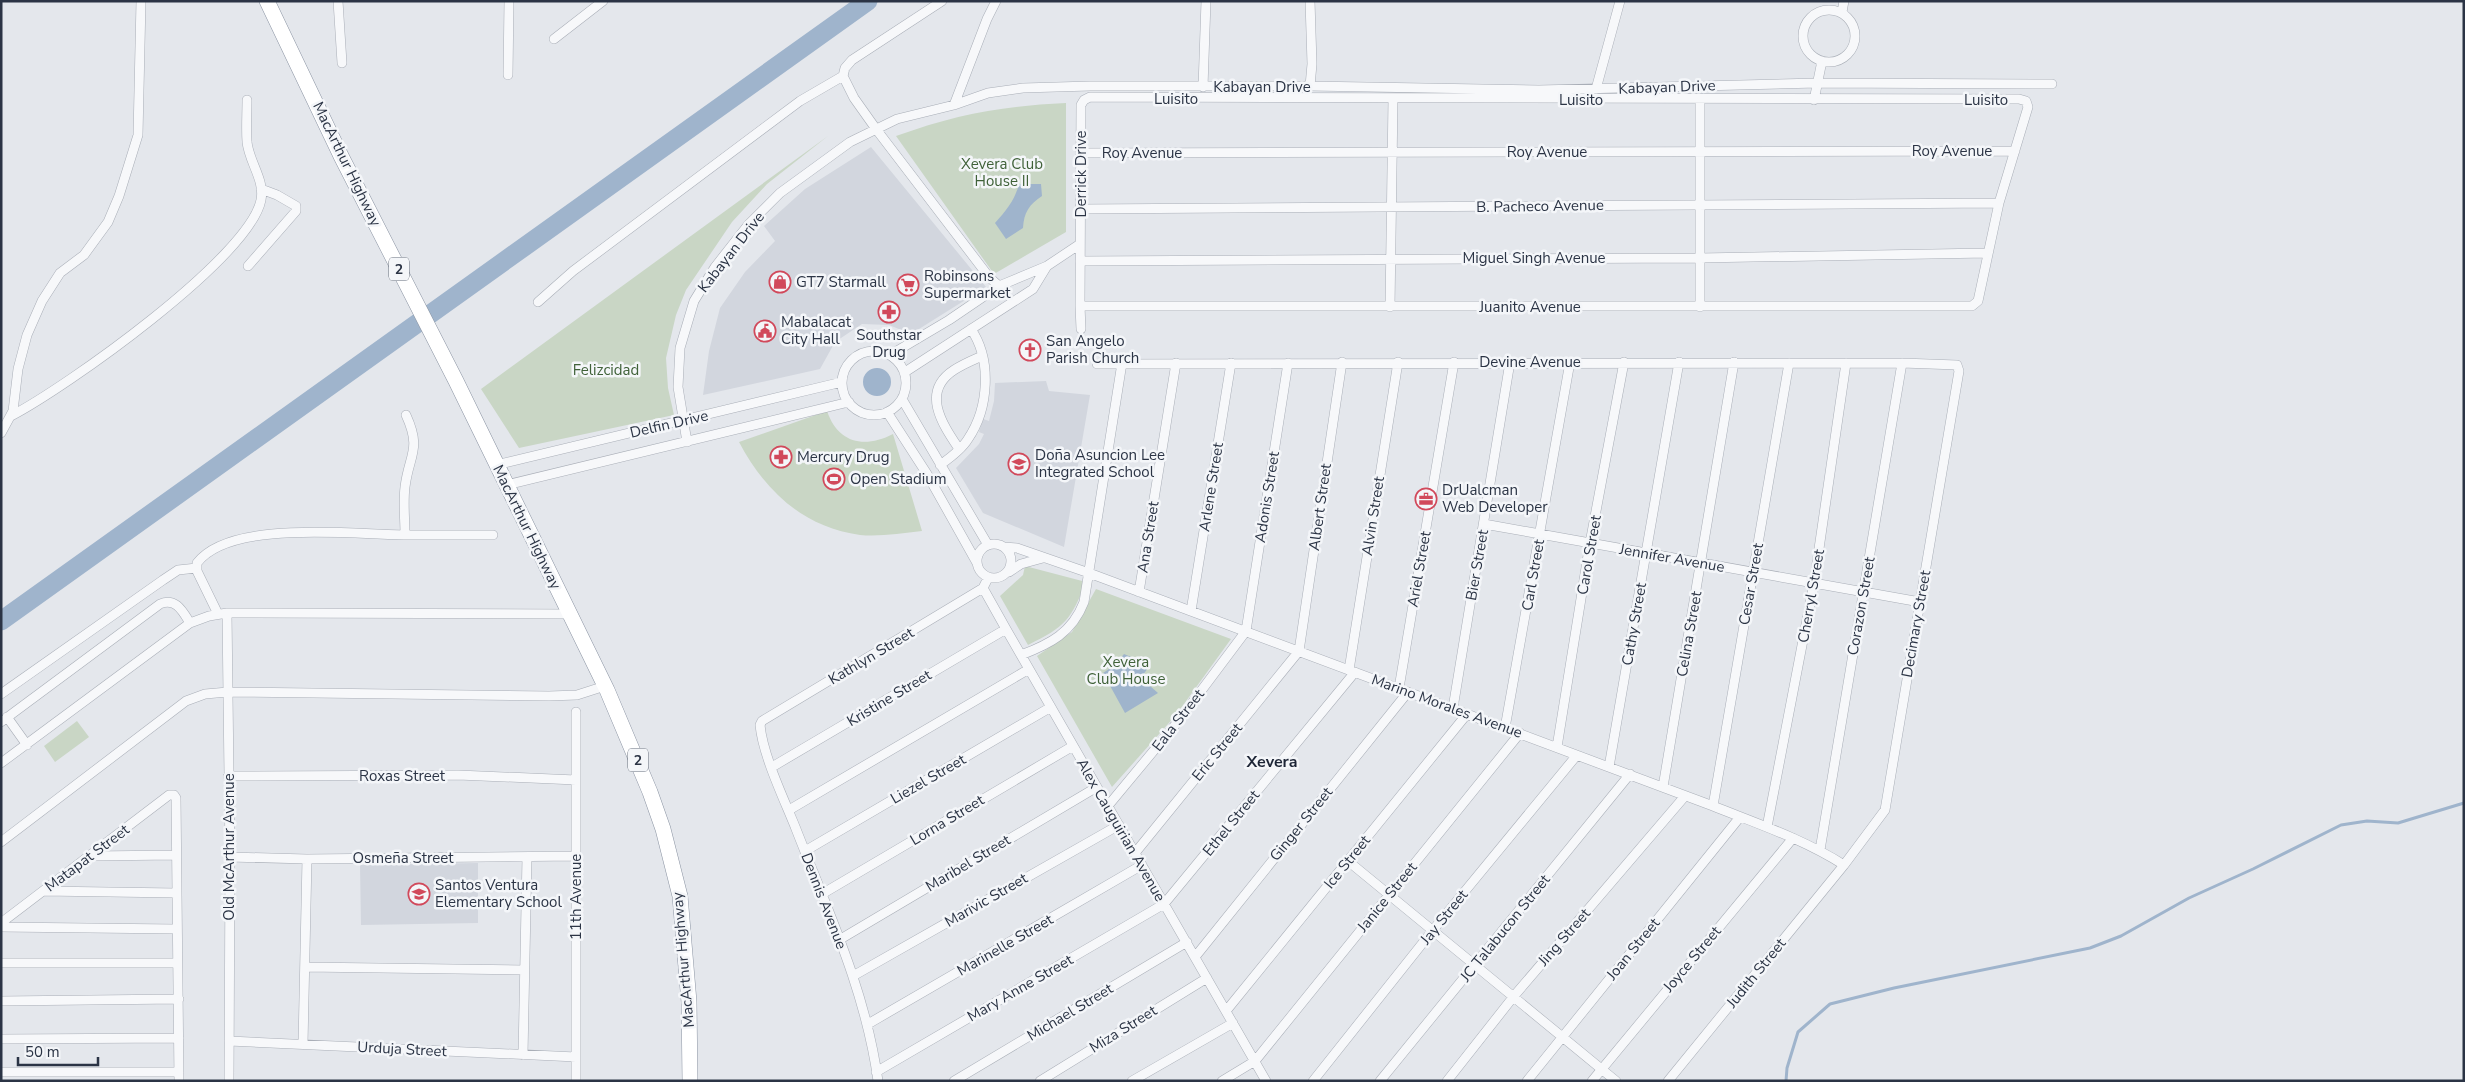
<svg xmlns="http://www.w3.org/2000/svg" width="2465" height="1082" viewBox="0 0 2465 1082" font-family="'Nunito Sans',sans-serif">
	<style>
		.built { fill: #d2d6de }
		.green { fill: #c9d6c5 }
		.water { fill: #9fb4cc }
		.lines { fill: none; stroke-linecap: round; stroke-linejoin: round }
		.stream { stroke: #9fb4cc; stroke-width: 3 }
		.river { stroke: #9fb4cc; stroke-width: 19 }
		.minor-casing { stroke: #a9aeb7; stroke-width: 10 }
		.trunk-casing { stroke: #8b94a3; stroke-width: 16 }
		.minor { stroke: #f7f8fa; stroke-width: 9 }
		.trunk { stroke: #fff; stroke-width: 15 }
		.labels { text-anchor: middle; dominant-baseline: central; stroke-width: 5; stroke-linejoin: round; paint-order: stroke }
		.shield { fill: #f4f6f9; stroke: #676e7b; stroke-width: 1 }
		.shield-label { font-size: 14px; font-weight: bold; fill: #2b3445 }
		.street-label { font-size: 15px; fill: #2b3445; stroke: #f4f6f9 }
		.park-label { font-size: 15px; fill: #3f6138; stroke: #f4f6f9 }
		.poi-label { font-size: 15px; fill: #2b3445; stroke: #f4f6f9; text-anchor: start }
		.neighbourhood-label { font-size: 16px; font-weight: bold; fill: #1d2536; stroke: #f4f6f9 }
	</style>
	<rect width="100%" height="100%" fill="#e4e7ec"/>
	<path class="built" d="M871 147 986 287 911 334 889 325 862 324 835 342 820 369 703 395 709 351 720 308 745 272 775 241 764 226 805 189Z
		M1046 381 1049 391 1090 395 1064 547 983 513 956 468 979 444 984 434 979 432 983 419 989 421 994 401 995 383Z
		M478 863V923L361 925 360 865Z"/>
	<path class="green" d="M1066 103V232L994 274 896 136C957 114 1002 106 1066 103Z
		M828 136 767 184 732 222 686 290 676 315 666 358 668 388 674 415 519 448 481 389Z
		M827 411C838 443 864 449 893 434L922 531C901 533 880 537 860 535 803 527 765 491 739 442Z
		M1025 566 1086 582C1070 621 1066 626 1028 645L1000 596 1023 575Z
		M1096 589 1231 639 1176 715 1112 787 1037 656 1072 632Z
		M77 721 89 737 55 762 44 746Z"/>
	<path class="water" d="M1019 184H1041L1042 196C1029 205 1024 212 1023 228L1006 239 995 223C1006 211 1015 200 1019 184Z
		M863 382a14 14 0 1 1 28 0a14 14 0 1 1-28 0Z
		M1124 654 1150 665 1141 678 1158 693 1125 713 1103 673 1115 665Z"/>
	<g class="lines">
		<path class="stream" d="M1786 1081 1787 1068 1798 1032 1830 1004 1894 988 2090 948 2121 936 2189 898 2253 869 2341 825 2367 821 2398 823 2464 803"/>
		<path class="river" d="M1 621 868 1"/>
		<g class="minor-casing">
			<path id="minor" d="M338 1 342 63
				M942 1 852 60 845 68 843 76 854 98 876 129 989 277 999 286
				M1803 36a26 26 0 1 1 52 0a26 26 0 1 1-52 0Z
				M1842 12 1844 1
				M554 39 603 1
				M508 75 509 1
				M1310 86 1312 64 1310 1
				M1203 87 1206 1
				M1596 89 1620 1
				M1814 100 1822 61
				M954 105 987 19 996 1
				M1080 153 2015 151
				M1080 209C1387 208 1693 203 1999 203
				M1080 261 1700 258 1987 253
				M248 266 296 211V206L277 195 261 189
				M538 302 573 271 800 101 843 76
				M1080 306H1972L1978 301 1999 203 2028 107 2026 101 2019 99 1090 97 1084 100 1081 105 1080 306 1081 329
				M1390 307 1393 99
				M1700 307V100
				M842 383a32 32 0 1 1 64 0a32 32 0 1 1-64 0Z
				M890 355 949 320 999 286 1047 266 1080 244
				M1097 364 1902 363 1957 365 1959 371 1885 810 1844 865 1668 1081
				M905 372 1033 289 1047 266
				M902 399 988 545
				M887 412 927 474 977 563
				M11 416C65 388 249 258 261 200 265 180 249 162 247 142 246 128 247 114 247 100
				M1 433 13 411 18 369 27 335 42 301 60 273 84 255 108 222 119 196 138 135 141 1
				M687 442 678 387 680 348 694 301 715 267 748 225 780 193 850 142 897 119 954 105 988 93 1023 88 1090 86H1310L1539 90 1817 83 2052 84
				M959 449C943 425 920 392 954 370 963 364 973 360 982 356
				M496 465 842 382
				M940 465C950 458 962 449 968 439 989 408 992 360 971 329
				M506 485 849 402
				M1484 524 1920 602
				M405 535C405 519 403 503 405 487 409 454 422 450 406 415
				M977 561a17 17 0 1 1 34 0a17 17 0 1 1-34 0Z
				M1004 547 1017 548 1089 573 1713 806C1758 824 1803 839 1844 865
				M1009 572 1021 564 1043 558
				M988 578 983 588 1006 629 1266 1081
				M1139 592 1176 363
				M1191 611 1231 363
				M227 613 230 857 229 1081
				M218 614 197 571V563C230 519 355 535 406 535 435 535 464 535 493 535
				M1021 655C1050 644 1072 633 1084 602L1122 363
				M1349 670 1398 362
				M1399 688 1454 362
				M1 694 163 580 178 570 197 568
				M1453 708 1510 362
				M576 712V1081
				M7 717 27 745
				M1 722 160 604C176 597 183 612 190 623
				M1505 728 1570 362
				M1557 747 1590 543 1624 362
				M1 763 190 623 209 616 227 613 570 614
				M772 767 1006 629
				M1609 767 1679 362
				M228 776 458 775 576 780
				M1663 787 1734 362
				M1713 806 1789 363
				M1107 807 1180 719 1246 631 1288 363
				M789 810 1029 669
				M1767 827 1814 583 1846 363
				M1 842 186 701 205 694 228 692 549 696 577 695 605 686
				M1820 850 1902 363
				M805 851 1051 707
				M1135 853 1299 651 1342 362
				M91 856 176 855
				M230 857 307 859 576 856
				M1348 861 1616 1081
				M43 891 176 893
				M822 894 1073 746
				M1 923 169 795H174L176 798 179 1081
				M1 927 176 929
				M839 940 1097 787
				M1195 957 1408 692
				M1 963H177
				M305 967 524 970
				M853 976 1119 825
				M1 1001 179 999
				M1226 1011 1467 714
				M868 1024 1142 865
				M1 1039 179 1038
				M229 1041 576 1057
				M303 1044 307 859
				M523 1055 527 857
				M1 1072H179
				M876 1072 1164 904 1355 672
				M878 1081C866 992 828 911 796 829 784 799 763 756 760 725L762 721 983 588
				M954 1081 1187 942
				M1040 1081 1207 978
				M1132 1081 1233 1023
				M1222 1081 1255 1061 1520 733
				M1313 1081 1433 930 1577 755
				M1380 1081 1630 774
				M1447 1081 1514 996 1685 796
				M1527 1081 1740 817
				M1592 1081 1793 838"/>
		</g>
		<g class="trunk-casing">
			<path id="trunk" d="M267 1 341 156 456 381 607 690 650 792 663 829 680 896 689 1002 690 1081"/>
		</g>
		<use href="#minor" class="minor"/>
		<use href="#trunk" class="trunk"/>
	</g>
	<defs>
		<g id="shop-ring" transform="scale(1.125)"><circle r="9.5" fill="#f4f6f9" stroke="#d1495b" stroke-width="1.5"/><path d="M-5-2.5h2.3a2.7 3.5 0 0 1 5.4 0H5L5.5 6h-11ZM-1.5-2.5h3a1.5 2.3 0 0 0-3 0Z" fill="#d1495b"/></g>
		<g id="supermarket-ring" transform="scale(1.125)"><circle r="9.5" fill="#f4f6f9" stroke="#d1495b" stroke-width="1.5"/><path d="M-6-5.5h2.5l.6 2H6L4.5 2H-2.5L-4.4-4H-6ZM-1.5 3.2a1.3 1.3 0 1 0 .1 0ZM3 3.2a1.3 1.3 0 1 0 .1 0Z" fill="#d1495b"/></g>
		<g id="pharmacy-ring" transform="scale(1.125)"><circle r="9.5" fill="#f4f6f9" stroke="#d1495b" stroke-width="1.5"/><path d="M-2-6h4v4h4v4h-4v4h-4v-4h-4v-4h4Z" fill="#d1495b"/></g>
		<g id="civic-ring" transform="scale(1.125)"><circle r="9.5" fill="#f4f6f9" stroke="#d1495b" stroke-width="1.5"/><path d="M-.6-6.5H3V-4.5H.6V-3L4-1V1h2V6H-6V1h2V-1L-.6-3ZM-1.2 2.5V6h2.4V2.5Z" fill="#d1495b"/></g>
		<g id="church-ring" transform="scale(1.125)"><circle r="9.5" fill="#f4f6f9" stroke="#d1495b" stroke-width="1.5"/><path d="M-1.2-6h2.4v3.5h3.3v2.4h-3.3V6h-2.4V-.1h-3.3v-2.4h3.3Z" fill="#d1495b"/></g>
		<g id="school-ring" transform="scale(1.125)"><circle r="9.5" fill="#f4f6f9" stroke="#d1495b" stroke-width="1.5"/><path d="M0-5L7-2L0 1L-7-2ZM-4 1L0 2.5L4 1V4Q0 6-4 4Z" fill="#d1495b"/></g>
		<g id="stadium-ring" transform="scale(1.125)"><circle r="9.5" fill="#f4f6f9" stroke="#d1495b" stroke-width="1.5"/><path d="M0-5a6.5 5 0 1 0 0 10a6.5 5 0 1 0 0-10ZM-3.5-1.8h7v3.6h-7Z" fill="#d1495b"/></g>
		<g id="office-ring" transform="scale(1.125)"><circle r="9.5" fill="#f4f6f9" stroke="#d1495b" stroke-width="1.5"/><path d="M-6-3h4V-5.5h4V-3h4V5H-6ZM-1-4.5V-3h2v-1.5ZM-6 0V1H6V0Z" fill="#d1495b"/></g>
	</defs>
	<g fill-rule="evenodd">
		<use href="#shop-ring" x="780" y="282"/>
		<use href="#supermarket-ring" x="908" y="285"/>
		<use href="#pharmacy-ring" x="889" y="312"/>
		<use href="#civic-ring" x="765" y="331"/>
		<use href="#church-ring" x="1030" y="350"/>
		<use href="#pharmacy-ring" x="781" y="457"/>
		<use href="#school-ring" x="1019" y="464"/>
		<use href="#stadium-ring" x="834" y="479"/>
		<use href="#office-ring" x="1426" y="499"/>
		<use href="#school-ring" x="419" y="894"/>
	</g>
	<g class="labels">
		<g class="shield">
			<rect x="389" y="257.5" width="20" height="23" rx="4"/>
			<rect x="628" y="748.5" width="20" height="23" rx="4"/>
		</g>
		<g class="shield-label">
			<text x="399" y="269">2</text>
			<text x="638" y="760">2</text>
		</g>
		<g class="street-label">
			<text x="1262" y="87">Kabayan Drive</text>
			<text transform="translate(1667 87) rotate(-2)">Kabayan Drive</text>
			<text x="1176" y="99">Luisito</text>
			<text x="1581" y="100">Luisito</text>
			<text x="1986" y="100">Luisito</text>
			<text x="1952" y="151">Roy Avenue</text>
			<text x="1547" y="152">Roy Avenue</text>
			<text x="1142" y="153">Roy Avenue</text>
			<text transform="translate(347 164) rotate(64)">MacArthur Highway</text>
			<text transform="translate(1081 174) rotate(-90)">Derrick Drive</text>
			<text transform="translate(1540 206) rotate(-1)">B. Pacheco Avenue</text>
			<text transform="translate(731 252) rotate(-52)">Kabayan Drive</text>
			<text x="1534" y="258">Miguel Singh Avenue</text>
			<text x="1530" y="307">Juanito Avenue</text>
			<text x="1530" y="362">Devine Avenue</text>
			<text transform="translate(669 424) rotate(-13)">Delfin Drive</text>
			<text transform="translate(1211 487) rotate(-81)">Arlene Street</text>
			<text transform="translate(1267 497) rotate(-81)">Adonis Street</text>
			<text transform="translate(1320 507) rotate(-82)">Albert Street</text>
			<text transform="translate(1373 516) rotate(-81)">Alvin Street</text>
			<text transform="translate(527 527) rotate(64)">MacArthur Highway</text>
			<text transform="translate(1148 537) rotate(-81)">Ana Street</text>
			<text transform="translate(1589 555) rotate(-80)">Carol Street</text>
			<text transform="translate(1672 558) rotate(10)">Jennifer Avenue</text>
			<text transform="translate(1477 565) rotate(-80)">Bier Street</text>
			<text transform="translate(1419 569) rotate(-80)">Ariel Street</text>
			<text transform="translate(1533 575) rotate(-80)">Carl Street</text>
			<text transform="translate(1751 584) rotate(-80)">Cesar Street</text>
			<text transform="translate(1811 596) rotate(-80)">Cherryl Street</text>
			<text transform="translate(1861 606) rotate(-80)">Corazon Street</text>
			<text transform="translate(1634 624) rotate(-80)">Cathy Street</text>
			<text transform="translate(1916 624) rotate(-80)">Decimary Street</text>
			<text transform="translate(1689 634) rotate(-80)">Celina Street</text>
			<text transform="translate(871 656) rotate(-31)">Kathlyn Street</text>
			<text transform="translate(889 698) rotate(-31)">Kristine Street</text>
			<text transform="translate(1447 706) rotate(20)">Marino Morales Avenue</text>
			<text transform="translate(1178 720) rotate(-52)">Eala Street</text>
			<text transform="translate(1217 752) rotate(-51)">Eric Street</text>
			<text x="402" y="776">Roxas Street</text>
			<text transform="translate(928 779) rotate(-30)">Liezel Street</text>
			<text transform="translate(947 820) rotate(-31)">Lorna Street</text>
			<text transform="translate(1231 823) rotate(-51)">Ethel Street</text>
			<text transform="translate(1301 824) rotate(-51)">Ginger Street</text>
			<text transform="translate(1121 830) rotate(60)">Alex Cauguirian Avenue</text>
			<text transform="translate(229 847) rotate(-90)">Old McArthur Avenue</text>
			<text transform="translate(87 858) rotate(-37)">Matapat Street</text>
			<text x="403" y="858">Osmeña Street</text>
			<text transform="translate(1347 862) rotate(-51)">Ice Street</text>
			<text transform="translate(968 863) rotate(-31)">Maribel Street</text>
			<text transform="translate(576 897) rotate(-90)">11th Avenue</text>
			<text transform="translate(1387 897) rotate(-51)">Janice Street</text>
			<text transform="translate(986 900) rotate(-30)">Marivic Street</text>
			<text transform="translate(824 901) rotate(69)">Dennis Avenue</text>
			<text transform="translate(1444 917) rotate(-51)">Jay Street</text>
			<text transform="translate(1505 928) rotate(-51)">JC Talabucon Street</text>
			<text transform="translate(1564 937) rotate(-49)">Jing Street</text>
			<text transform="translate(1005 945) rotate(-30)">Marinelle Street</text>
			<text transform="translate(1633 949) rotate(-51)">Joan Street</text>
			<text transform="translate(1692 959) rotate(-50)">Joyce Street</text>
			<text transform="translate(683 960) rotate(-95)">MacArthur Highway</text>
			<text transform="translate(1756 973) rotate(-51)">Judith Street</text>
			<text transform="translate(1020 988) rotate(-30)">Mary Anne Street</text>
			<text transform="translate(1070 1012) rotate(-31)">Michael Street</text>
			<text transform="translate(1123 1029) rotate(-32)">Miza Street</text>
			<text transform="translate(402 1049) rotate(3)">Urduja Street</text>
		</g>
		<g class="park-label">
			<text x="1002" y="164">Xevera Club<tspan x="1002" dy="17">House II</tspan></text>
			<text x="606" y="370">Felizcidad</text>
			<text x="1126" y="662">Xevera<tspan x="1126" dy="17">Club House</tspan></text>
		</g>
		<g class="poi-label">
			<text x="924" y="276">Robinsons<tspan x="924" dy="17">Supermarket</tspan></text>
			<text x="796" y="282">GT7 Starmall</text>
			<text x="781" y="322">Mabalacat<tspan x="781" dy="17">City Hall</tspan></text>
			<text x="889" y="335" text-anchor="middle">Southstar<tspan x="889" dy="17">Drug</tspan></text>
			<text x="1046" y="341">San Angelo<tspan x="1046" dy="17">Parish Church</tspan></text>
			<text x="1035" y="455">Doña Asuncion Lee<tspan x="1035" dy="17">Integrated School</tspan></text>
			<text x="797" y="457">Mercury Drug</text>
			<text x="850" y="479">Open Stadium</text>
			<text x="1442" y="490">DrUalcman<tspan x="1442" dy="17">Web Developer</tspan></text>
			<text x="435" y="885">Santos Ventura<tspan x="435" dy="17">Elementary School</tspan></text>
		</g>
		<g class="neighbourhood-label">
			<text x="1272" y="762">Xevera</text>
		</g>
	</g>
	<rect width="2465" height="1082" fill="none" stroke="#2b3445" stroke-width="5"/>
	<path d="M18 1057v8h80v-8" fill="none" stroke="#2b3445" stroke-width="2.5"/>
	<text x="25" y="1057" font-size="15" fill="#2b3445" stroke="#f4f6f9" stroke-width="4" paint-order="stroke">50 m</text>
</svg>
